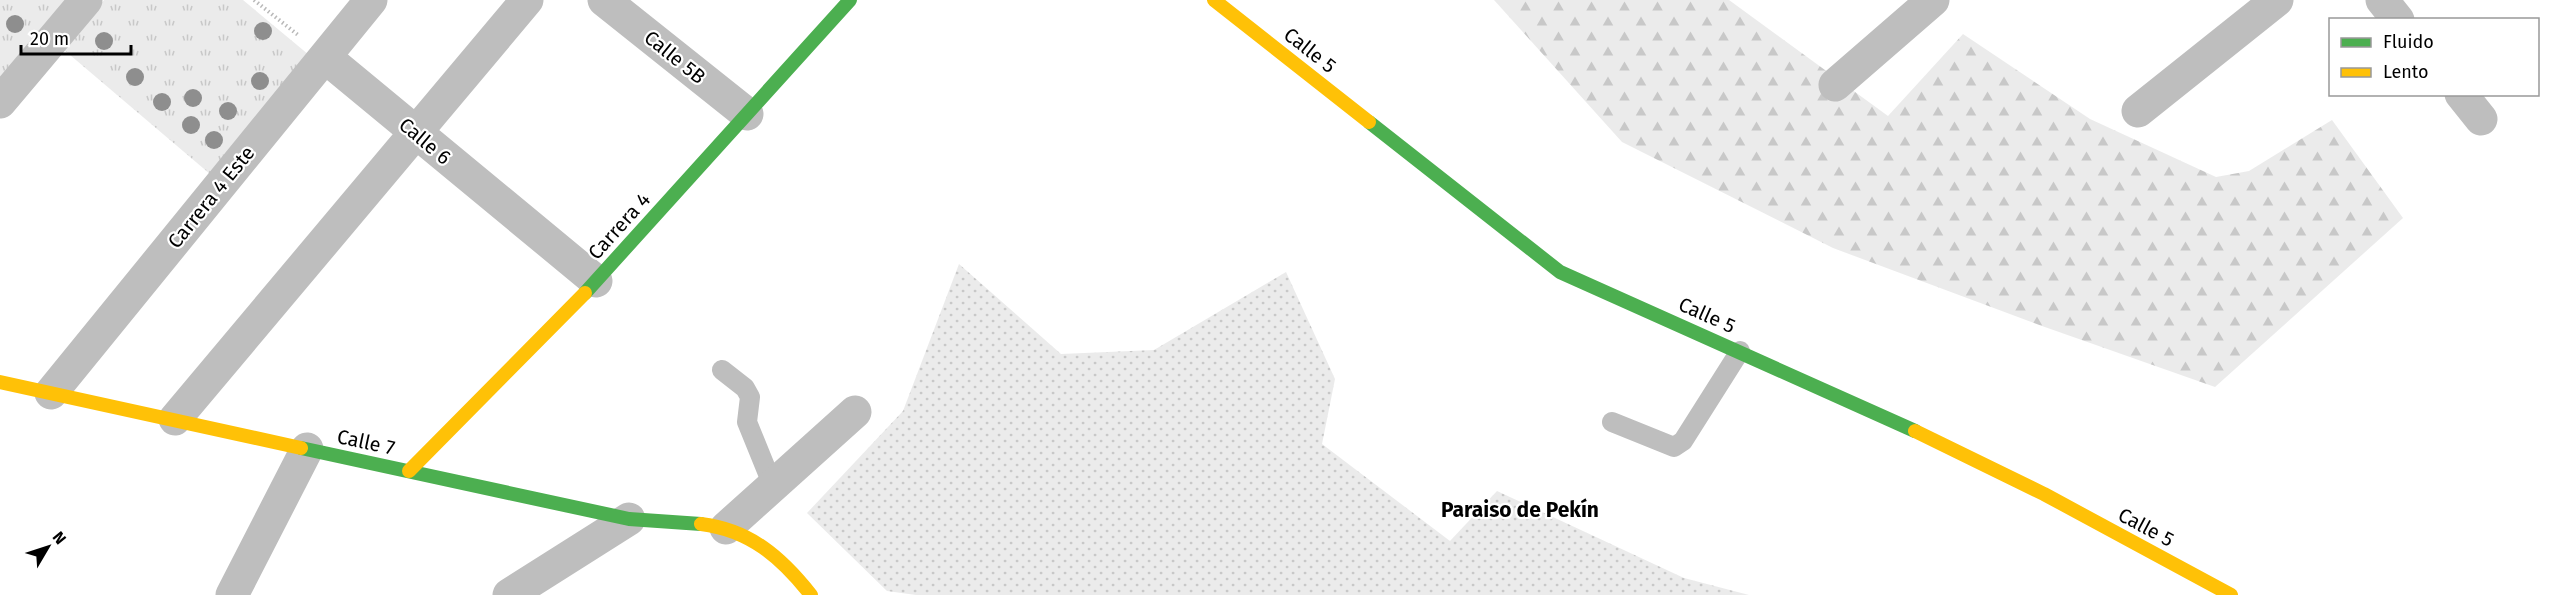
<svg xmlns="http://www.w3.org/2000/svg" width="2557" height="595" viewBox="0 0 2557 595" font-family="'Fira Sans',sans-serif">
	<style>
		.grass { fill: url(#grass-dots) }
		.forest { fill: url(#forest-firs) }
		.park { fill: url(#park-tufts) }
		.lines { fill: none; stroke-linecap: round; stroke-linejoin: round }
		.path { stroke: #b9b9b9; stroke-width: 4; stroke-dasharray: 1.5 3; stroke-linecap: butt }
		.lane { stroke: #bebebe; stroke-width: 20 }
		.street { stroke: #bebebe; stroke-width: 33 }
		.fast { stroke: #4caf50; stroke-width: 14 }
		.slow { stroke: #ffc107; stroke-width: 14 }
		.tree { fill: #8e8e8e }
		.labels { text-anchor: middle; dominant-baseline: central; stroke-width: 4.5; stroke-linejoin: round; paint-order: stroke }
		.street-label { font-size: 20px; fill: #000; stroke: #fff }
		.neighbourhood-label { font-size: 21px; font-weight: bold; fill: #000; stroke: #fff }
	</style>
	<defs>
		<pattern id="grass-dots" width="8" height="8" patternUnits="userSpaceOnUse" patternTransform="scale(1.5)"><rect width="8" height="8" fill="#ebebeb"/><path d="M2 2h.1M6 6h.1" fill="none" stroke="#c8c8c8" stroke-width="1.8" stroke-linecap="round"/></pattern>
		<pattern id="forest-firs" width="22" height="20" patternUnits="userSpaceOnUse" patternTransform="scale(1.5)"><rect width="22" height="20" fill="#ebebeb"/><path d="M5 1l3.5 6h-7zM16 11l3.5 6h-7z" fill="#c8c8c8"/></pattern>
		<pattern id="park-tufts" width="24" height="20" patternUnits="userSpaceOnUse" patternTransform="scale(1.5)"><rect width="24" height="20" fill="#ebebeb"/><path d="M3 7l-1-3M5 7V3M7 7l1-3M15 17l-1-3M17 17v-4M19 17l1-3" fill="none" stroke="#c8c8c8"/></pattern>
	</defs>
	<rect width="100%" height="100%" fill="#fff"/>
	<path class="grass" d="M959 264 1061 354 1154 350 1286 272 1335 379 1322 444 1450 541 1497 491 1684 578 1749 595H916L887 591 807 513 903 411Z"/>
	<path class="forest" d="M1494 0H1729L1888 116 1963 34 2090 119 2216 177 2249 171 2332 120 2403 218 2215 387 2042 326 1833 248 1622 142Z"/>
	<path class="park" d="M0 0H68L0 81Z
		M104 0H243L309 55 210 174 63 49Z"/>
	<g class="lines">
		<path class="path" d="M254 0 298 35"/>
		<path class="lane" d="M722 370 745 388 750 397 747 422 773 486
			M1612 422 1674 447 1683 441 1740 351"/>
		<path class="street" d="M604 0 747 114
			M2382 0 2398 20
			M325 57 596 281
			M1835 85 1933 0
			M2461 94 2481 119
			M0 102 86 0
			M2138 111 2277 0
			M51 393 371 0
			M175 419 527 0
			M726 528 855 412
			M232 595 307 449
			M509 595 629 519"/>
		<path class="fast" d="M1369 122 1560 272 1915 431
			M585 293 850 0
			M301 448 629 519 701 524"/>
		<path class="slow" d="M1214 0 1369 122
			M0 382 301 448
			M1915 431 2044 494 2231 595
			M409 471 585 293
			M701 524C750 530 781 557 811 595"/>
	</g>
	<g class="tree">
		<circle cx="15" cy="24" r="9"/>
		<circle cx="263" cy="31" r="9"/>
		<circle cx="104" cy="41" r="9"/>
		<circle cx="135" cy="77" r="9"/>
		<circle cx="260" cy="81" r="9"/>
		<circle cx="193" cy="98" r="9"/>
		<circle cx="162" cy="102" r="9"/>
		<circle cx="228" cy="111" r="9"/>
		<circle cx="191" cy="125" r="9"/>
		<circle cx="214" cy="140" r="9"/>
	</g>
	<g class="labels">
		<g class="street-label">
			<text transform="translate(1310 50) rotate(38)">Calle 5</text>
			<text transform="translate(675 57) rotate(39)">Calle 5B</text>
			<text transform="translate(425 141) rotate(40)">Calle 6</text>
			<text transform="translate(211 197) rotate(-51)">Carrera 4 Este</text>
			<text transform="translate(619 226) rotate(-48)">Carrera 4</text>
			<text transform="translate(1707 315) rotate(24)">Calle 5</text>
			<text transform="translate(366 442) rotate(12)">Calle 7</text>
			<text transform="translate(2146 527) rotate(28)">Calle 5</text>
		</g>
		<g class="neighbourhood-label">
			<text x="1520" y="510">Paraiso de Pekín</text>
		</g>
	</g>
	<rect x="2329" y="18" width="210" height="78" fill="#ffffff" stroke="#999999" stroke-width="1.5"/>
	<rect x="2341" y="38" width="30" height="9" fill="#4caf50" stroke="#999999" stroke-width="1.5"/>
	<text x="2383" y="48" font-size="18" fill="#000000">Fluido</text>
	<rect x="2341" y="68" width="30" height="9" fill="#ffc107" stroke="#999999" stroke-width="1.5"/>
	<text x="2383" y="78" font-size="18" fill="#000000">Lento</text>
	<g transform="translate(48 547) rotate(51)" stroke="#ffffff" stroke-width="4.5" paint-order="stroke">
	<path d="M0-4.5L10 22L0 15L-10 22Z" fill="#000000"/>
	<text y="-9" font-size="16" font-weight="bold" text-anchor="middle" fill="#000000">N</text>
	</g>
	<path d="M21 45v9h110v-9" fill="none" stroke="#000000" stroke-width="3"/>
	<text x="30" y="45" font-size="18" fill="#000000" stroke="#ffffff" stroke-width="4.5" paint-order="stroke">20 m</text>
</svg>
